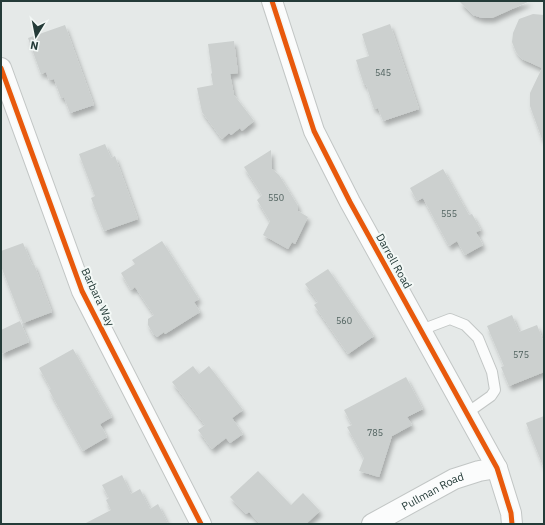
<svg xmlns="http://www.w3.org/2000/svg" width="545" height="525" viewBox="0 0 545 525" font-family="'IBM Plex Sans',sans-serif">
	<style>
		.building { fill: #ccd0cf; filter: url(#shadow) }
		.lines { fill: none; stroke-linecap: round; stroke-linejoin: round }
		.lane-casing { stroke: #c2c6c5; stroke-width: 12 }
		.street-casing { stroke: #c2c6c5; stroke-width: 22 }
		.lane { stroke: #fbfcfc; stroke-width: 10 }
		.street { stroke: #fbfcfc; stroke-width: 20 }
		.cycleway-casing { stroke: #f3f8f6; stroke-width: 8 }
		.cycleway { stroke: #e8590c; stroke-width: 5 }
		.labels { text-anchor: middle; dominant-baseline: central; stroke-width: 4; stroke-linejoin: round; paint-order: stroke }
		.number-label { font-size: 9px; fill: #4f615e }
		.street-label { font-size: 11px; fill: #243b38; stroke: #f3f8f6 }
	</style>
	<defs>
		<filter id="shadow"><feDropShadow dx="2.5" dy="4.5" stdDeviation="2" flood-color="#0004"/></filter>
	</defs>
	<rect width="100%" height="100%" fill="#e5e9e8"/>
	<path class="building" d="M459 1H530L492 18H482L473 15Z
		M533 14 544 15V139H542L530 106V93L542 68 522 59 516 52 512 42 513 33 519 19Z
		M390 24 419 109 383 121 378 108 374 109 366 84 364 85 356 60 369 56 362 34Z
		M65 25 94 105 70 113 64 97 61 98 54 79 49 80 46 72 41 74 28 38Z
		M234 41 238 73 230 74 234 95 254 121 242 131 240 128 231 135 229 133 222 139 202 112 197 88 213 85 211 74 212 73 208 44Z
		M105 144 111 158 115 156 138 219 104 231 91 198 95 196 79 154Z
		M271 150 272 169 279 175 298 206V211L308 217 295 244 292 242 288 249 263 235 270 221 257 200 262 195 244 167Z
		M443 169 469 215 472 214 481 230 476 232 483 245 465 255 457 241 449 246 423 198 417 201 410 188Z
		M162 241 199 299 194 302 200 312 165 334 164 332 157 337 155 335H154L148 325V319L154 315 135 287 131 290 121 273 135 264 132 260Z
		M23 243 32 265 34 264 52 312 23 323 1 266V251Z
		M328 269 374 336 348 354 314 305 318 302 305 284Z
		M512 315 519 332 537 325 544 343V372L509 386 501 367 504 366 487 326Z
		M20 321 29 342 1 354V330Z
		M73 349 112 417 100 424 107 437 83 451 49 390 51 389 39 368Z
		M193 366 199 374 209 366 243 410 232 418 243 434 230 443 226 438 212 449 198 430 205 425 172 382Z
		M406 377 423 409 407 417 412 425 392 436 379 477 359 471 364 458 347 427 352 425 344 410Z
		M544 416V466H543L526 423Z
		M258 471 291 505 303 493 320 511 306 524H260L249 512 246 514 230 497Z
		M122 475 131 494 140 489 150 509 158 504 168 524H84L111 510 106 500 109 498 102 485Z"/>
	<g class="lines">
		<g class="lane-casing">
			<path id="lane" d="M421 330 450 319 465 325 478 338 492 372 495 390 491 396 467 413"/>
		</g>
		<g class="street-casing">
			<g id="street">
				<path d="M272 1 314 131 350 202 497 468 511 513 512 524"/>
				<path d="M1 68 82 291 201 524"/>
				<path id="s1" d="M372 524 454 479 479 471 497 468"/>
			</g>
		</g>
		<use href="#lane" class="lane"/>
		<use href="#street" class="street"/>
		<g class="cycleway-casing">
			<path id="cycleway" d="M272 1 314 131 350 202 497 468 511 513 512 524
				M1 68 82 291 201 524"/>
		</g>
		<use href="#cycleway" class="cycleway"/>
	</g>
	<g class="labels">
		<g class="number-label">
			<text x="383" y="72">545</text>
			<text x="276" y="197">550</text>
			<text x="449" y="213">555</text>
			<text x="344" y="320">560</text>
			<text x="521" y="354">575</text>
			<text x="375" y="432">785</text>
		</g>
		<g class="street-label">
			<text transform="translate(394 261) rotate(61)">Darrell Road</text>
			<text transform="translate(98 297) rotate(65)">Barbara Way</text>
			<text stroke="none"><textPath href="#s1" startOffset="69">Pullman Road</textPath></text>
		</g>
	</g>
	<rect width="545" height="525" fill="none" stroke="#243b38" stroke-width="4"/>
	<g transform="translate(36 36) rotate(190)" stroke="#f3f8f6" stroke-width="3" paint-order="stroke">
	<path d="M0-3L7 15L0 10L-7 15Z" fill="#243b38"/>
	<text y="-6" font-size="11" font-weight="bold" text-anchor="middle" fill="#243b38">N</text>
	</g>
</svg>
